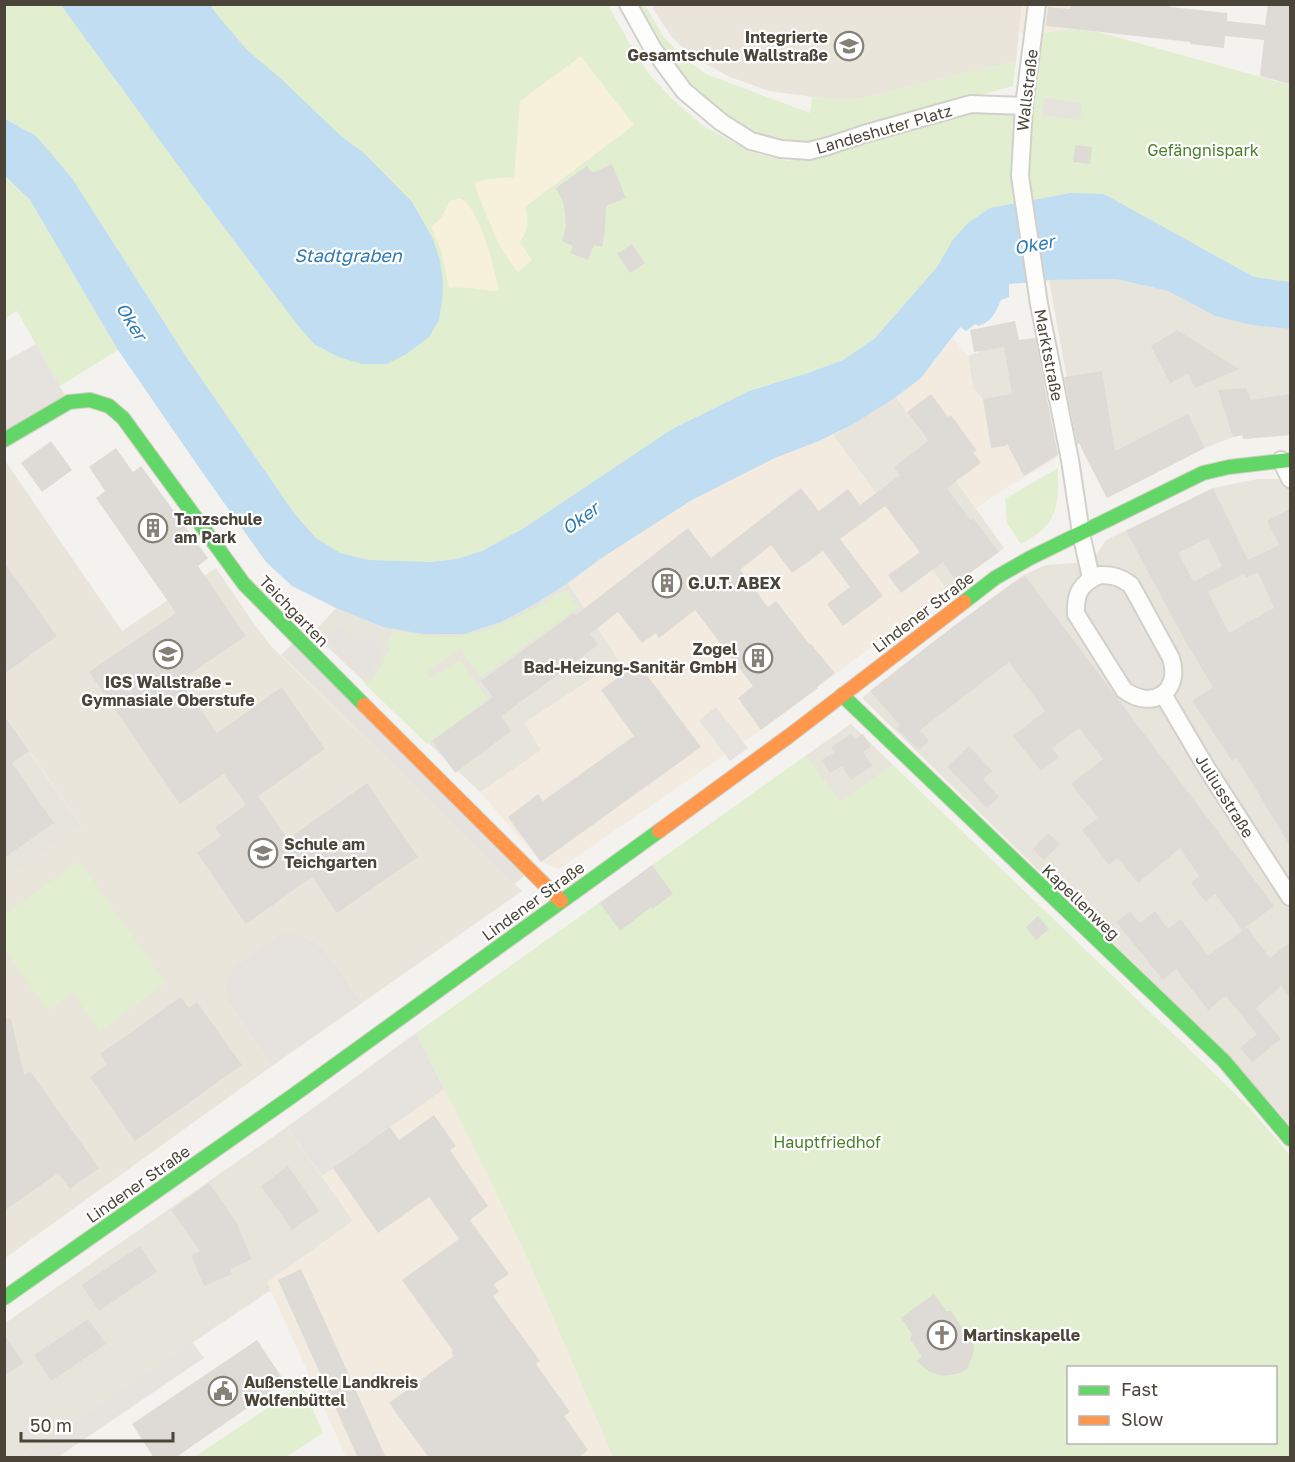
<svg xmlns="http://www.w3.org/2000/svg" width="1295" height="1462" viewBox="0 0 1295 1462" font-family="'Golos Text',sans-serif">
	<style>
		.residential { fill: #e7e4dc }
		.commercial { fill: #f3ebdf }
		.education { fill: #eae5da }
		.green { fill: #e1eecf; fill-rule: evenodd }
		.sand { fill: #f7f0da }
		.parking { fill: #e6e3df }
		.water { fill: #c0ddf1 }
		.building { fill: #dedbd6; fill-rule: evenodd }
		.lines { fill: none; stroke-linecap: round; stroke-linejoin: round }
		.street-casing { stroke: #d2d0cb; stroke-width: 20 }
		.fast-casing { stroke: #d3cfc5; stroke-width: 16 }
		.slow-casing { stroke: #d3cfc5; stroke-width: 16 }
		.street { stroke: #fdfdfc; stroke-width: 16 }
		.fast { stroke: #63d668; stroke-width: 14 }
		.slow { stroke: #ff974d; stroke-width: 14 }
		.labels { text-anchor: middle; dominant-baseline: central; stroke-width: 4.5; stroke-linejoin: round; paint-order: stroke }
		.poi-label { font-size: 16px; font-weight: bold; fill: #4b4439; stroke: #fff; text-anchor: start }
		.street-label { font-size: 16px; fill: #4b4439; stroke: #fff }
		.park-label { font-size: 16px; fill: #4a7f2a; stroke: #fff }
		.water-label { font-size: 18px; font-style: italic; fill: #2e7ab2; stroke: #fff }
	</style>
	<rect width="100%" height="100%" fill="#f4f2ee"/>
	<path class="residential" d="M1116 279 1168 291 1215 316 1251 325 1290 329V435L1243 439 1242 435 1233 437 1205 448 1107 498 1082 450 1076 429 1049 280Z
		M1037 338 1049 411 983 399 973 388 968 356 1003 343Z
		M896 397 1004 548 947 590 833 435 852 425Z
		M1257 479H1290V1126L1232 1059 862 698 919 653 1023 575 1046 565 1076 563 1096 555 1106 540 1213 488Z
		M568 583 619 661 525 723 542 750 480 792 313 633 336 608 383 627 465 634 501 622 537 603Z
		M4 716 81 826 5 880Z
		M851 724 893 765 840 802 805 756Z
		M287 1127 353 1221 268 1282 271 1290 22 1457H5L4 1324Z"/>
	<path class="commercial" d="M1022 5H1071L1069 29 1034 35 1020 33Z
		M953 338 968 356 973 388 983 399 998 397 1049 411 1057 456 1056 459 1009 486 976 508 896 397 921 378Z
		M833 435 947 590 761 730 559 869 541 862 480 792 541 750 524 723 619 661 568 583 600 559 692 500 775 458 819 441Z
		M416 1033 486 1172 530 1264 613 1457H346L267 1282 353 1221 287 1127Z"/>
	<path class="education" d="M652 5H1022L1016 61 864 98 837 100 769 91 730 77 691 56 671 36 655 12Z
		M6 462 122 631 216 568 257 628 271 646 522 891 362 1003 330 957 316 942 300 935 229 1002 272 1066 5 1258 4 880 81 826 5 716 4 463Z"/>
	<path class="green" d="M4 5H608L628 41 649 74 670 97 705 127 751 152 766 156 789 161 808 155 781 149 684 91 628 5H645L663 36 684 58 706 74 810 113 812 97 837 100 864 98 1016 61 1013 86 853 130 971 104 1024 106 1034 35 1069 29 1098 32 1290 85V282L1254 277 1104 194 952 241 937 267 875 338 843 360 811 372 749 391 672 429 524 528 482 551 457 559 432 562 369 560 340 553 316 538 294 513 185 355 72 178 36 136 5 118Z
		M4 176 30 200 118 350 60 386 17 311 5 318Z
		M1058 468C1058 487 1060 512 1045 527 1039 534 1029 539 1021 544L1007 523 1005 499Z
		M565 590 579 607 481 677 460 649 426 672 430 678 460 660 488 699 427 744 364 683 372 680 380 668 389 649V638L393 630C415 634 440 639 463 635 494 631 538 607 565 590Z
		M805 756 840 802 893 765 1246 1104 1290 1155V1457H613L530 1264 486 1172 416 1033 620 888 633 892V879ZM1068 1368H1276V1442H1068Z
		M79 861 166 983 100 1031 73 993 48 1011 5 950V915Z
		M302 1385 323 1433 286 1457H194Z"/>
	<path class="sand" d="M581 56 634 125 525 207C529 222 529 229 520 242L532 260 518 272C502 254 493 232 484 209 480 200 476 192 475 182L490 179 514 177 520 101Z
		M460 198C463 200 468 203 470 207 483 225 495 269 499 291 482 291 466 286 449 288L441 250 431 227 441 218 450 201Z"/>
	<path class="parking" d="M1044 98 1082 103 1080 120 1042 115Z
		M36 344 69 402 4 440V362Z
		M1110 583 1119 586 1127 592 1162 653 1166 672 1164 678 1159 685 1152 689 1143 691 1131 688 1085 618 1083 609 1085 598 1092 589 1100 584Z
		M340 624 352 639 382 642 379 654 370 673 365 675 350 663 347 665 334 652 338 649 336 648 327 639Z
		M298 638 531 871 514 884 281 655Z
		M716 707 748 748 730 761 699 720Z
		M280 935H300L316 942 330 957 362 1003 272 1066 229 1002 226 986 229 971Z
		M416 1033 444 1089 322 1176 287 1127Z
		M192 1342 204 1358 58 1457H22Z"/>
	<path class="water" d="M61 5H210L218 16 247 50 279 77 342 137 364 153 412 202 433 239 440 261 443 283 442 300 439 320 429 337 405 355 386 364H362L339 357 314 344 296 323 196 190Z
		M4 118 36 136 72 178 185 355 294 513 316 538 340 553 369 560 432 562 457 559 482 551 524 528 672 429 749 391 811 372 843 360 875 338 937 267 952 241 968 223 990 208 1071 193 1104 194 1254 277 1290 282V329L1251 325 1215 316 1168 291 1116 279 1049 280 1036 282 1009 284V297L1001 300C995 313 993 320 979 326L975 324 966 331 960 327 921 378 896 397 852 425 819 441 775 458 692 500 600 559 568 583 537 603 501 622 465 634H423L383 627 336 608 292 586 266 562 200 469 118 350 30 200 5 176Z"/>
	<path class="building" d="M1071 4H1170V7L1227 13V21L1265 25 1268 4H1290V84L1260 76 1264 40 1225 36 1224 48 1190 44V42L1046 26 1048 7 1070 9Z
		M1075 145 1092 147 1090 164 1073 162Z
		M612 164 626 198 606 206 605 231 602 247 594 245 588 260 570 253 573 246 562 241 566 227 565 212 563 202 556 188 587 166 592 173Z
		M632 244 645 263 630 273 617 254Z
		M1015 321 1019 340 1035 338 1058 455 1024 476 1007 444 1005 446 991 448 983 399 1012 394 1004 347 974 352 970 330Z
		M1177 330 1239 369 1195 388 1188 374 1170 383 1151 346Z
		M1102 371 1115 451 1188 414 1205 448 1107 498 1079 443 1077 444 1064 377Z
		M1246 388 1251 400 1290 394V435L1243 439 1242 435 1233 437 1218 390Z
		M931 394 948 417 951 415 977 451 973 452 981 463 947 488 970 520 973 518 999 552 957 582 943 562 901 593 888 575 920 552 885 506 840 539 883 596 843 626 827 604 850 587 823 551 792 573 771 545 740 570 768 607 776 601 810 645 811 644 835 673 817 687 818 688 761 730 738 698 753 686 695 610 659 638 656 633 642 643 618 612 590 634 598 645 501 716 511 731 455 773 432 741 493 697 481 681 574 613 576 615 688 528 711 558 801 488 819 511 848 489 860 505 900 475 894 467 928 441 907 412Z
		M51 441 72 470 42 492 21 463Z
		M116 448 133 472 141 466 208 558 198 566 246 636 180 681 217 733 282 687 325 749 258 796 288 839 367 783 418 857 337 913 312 877 246 924 197 853 221 836 215 827 246 805 224 774 180 804 89 672 176 613 96 498 105 491 89 467Z
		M1213 488 1248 560 1279 545 1267 521 1290 509V846L1237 758 1232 761 1192 701 1213 687 1187 644 1126 531ZM1208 538 1222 566 1194 582 1178 553ZM1258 572 1274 608 1229 633 1208 592 1244 574 1246 578Z
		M4 562 57 636 4 674Z
		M1025 576 1274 906 1242 930 1215 894 1206 902 1191 883 1199 876 1180 848 1138 883 1118 858 1109 865 1082 830 1098 818 1071 784 1103 759 1079 728 1052 748 1059 757 1041 771 1013 736 1045 711 1009 662 920 730 929 741 919 750 896 728 900 725 870 691 955 625 1010 585Z
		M638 663 701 747 541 862 508 817 538 794 543 801 634 736 601 690Z
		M4 715 29 751 12 763 54 823 4 858Z
		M851 734 855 739 863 734 871 746 863 752 872 766 851 780 842 766 830 773 822 760 835 752 831 747Z
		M969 746 992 771 983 779 999 797 987 808 947 767Z
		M1048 833 1060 844 1044 860 1033 849Z
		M652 865 673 894 652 909 651 907 620 931 600 903Z
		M1130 911 1140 923 1155 911 1168 929 1181 919 1208 956 1247 927 1270 958 1290 942V998L1281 986 1256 1008 1281 1039 1252 1062 1240 1048 1257 1034 1226 996 1208 1010 1176 969 1163 980 1116 922Z
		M1038 916 1049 929 1036 940 1026 927Z
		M181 997 189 1008 197 1002 242 1065 135 1141 90 1077 107 1064 100 1054Z
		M4 1019H11L24 1075 30 1071 99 1168 70 1189 58 1173 4 1211Z
		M434 1115 456 1146 450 1150 488 1206 470 1220 509 1274 494 1284 499 1292 493 1296 540 1361 536 1364 570 1412 564 1416 588 1450 578 1458H429L389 1403 454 1356 451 1352 453 1351 402 1280 459 1239 429 1197 378 1233 333 1168 390 1127 399 1140Z
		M288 1166 319 1211 292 1230 261 1186Z
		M209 1183 236 1222 252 1259 230 1269 232 1274 204 1286 191 1255 200 1251 171 1210Z
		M140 1246 157 1272 99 1311 82 1285Z
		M301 1269 331 1335 386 1458H358L278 1280Z
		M934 1294 946 1311H951L963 1329 968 1326 972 1335 974 1348 973 1354 968 1368 960 1373 943 1376 937 1374 930 1372 916 1361 922 1357 910 1339 912 1334 901 1318Z
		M88 1319 106 1344 51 1381 34 1355Z
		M4 1334 24 1363 4 1376Z
		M257 1340 285 1382 175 1458H154L132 1424Z"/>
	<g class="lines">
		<g class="street-casing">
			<path id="street" d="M628 4 653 49 684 91 721 122 751 141 781 149 809 151 828 146 864 134 971 104 1024 106
				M1037 4 1024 106 1020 176 1039 304 1070 460 1081 533 1091 578
				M1281 460 1290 479
				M1100 575C1113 575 1120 577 1131 585L1171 658C1182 692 1152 711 1124 690L1076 614C1075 594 1080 583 1100 575Z
				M1163 694 1206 767 1290 897"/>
		</g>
		<g class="fast-casing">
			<path id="fast" d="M4 440 69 402 90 400 109 406 123 418 244 584 364 705
				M964 602 995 578 1030 558 1203 473 1229 467 1290 460
				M842 695 1224 1061 1290 1139
				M4 1298 291 1097 659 831"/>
		</g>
		<g class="slow-casing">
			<path id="slow" d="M364 705 561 901
				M659 831 789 736 964 602"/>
		</g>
		<use href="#street" class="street"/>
		<use href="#fast" class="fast"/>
		<use href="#slow" class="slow"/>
	</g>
	<defs>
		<g id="school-ring" transform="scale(1.5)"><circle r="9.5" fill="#fff" stroke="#868178" stroke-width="1.5"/><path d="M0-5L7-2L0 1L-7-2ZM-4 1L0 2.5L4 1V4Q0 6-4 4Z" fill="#868178"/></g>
		<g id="building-ring" transform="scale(1.5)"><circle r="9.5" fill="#fff" stroke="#868178" stroke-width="1.5"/><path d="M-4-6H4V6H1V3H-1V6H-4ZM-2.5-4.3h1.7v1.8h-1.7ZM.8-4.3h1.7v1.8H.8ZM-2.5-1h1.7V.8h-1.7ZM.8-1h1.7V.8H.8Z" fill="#868178"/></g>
		<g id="church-ring" transform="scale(1.5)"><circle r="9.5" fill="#fff" stroke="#868178" stroke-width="1.5"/><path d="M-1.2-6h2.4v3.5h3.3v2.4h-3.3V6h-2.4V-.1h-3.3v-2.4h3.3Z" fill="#868178"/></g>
		<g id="civic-ring" transform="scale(1.5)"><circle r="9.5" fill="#fff" stroke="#868178" stroke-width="1.5"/><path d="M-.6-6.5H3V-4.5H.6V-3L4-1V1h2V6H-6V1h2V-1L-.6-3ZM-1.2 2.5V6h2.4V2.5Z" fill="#868178"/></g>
	</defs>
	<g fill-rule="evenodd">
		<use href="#school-ring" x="849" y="46"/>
		<use href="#building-ring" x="153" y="528"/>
		<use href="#building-ring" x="667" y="583"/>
		<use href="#school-ring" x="168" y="654"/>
		<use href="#building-ring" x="758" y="658"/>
		<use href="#school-ring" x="263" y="853"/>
		<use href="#church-ring" x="942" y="1335"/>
		<use href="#civic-ring" x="223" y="1391"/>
	</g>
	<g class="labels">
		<g class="poi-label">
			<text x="828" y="37" text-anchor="end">Integrierte<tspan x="828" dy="18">Gesamtschule Wallstraße</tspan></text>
			<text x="174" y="519">Tanzschule<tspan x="174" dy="18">am Park</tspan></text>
			<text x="688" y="583">G.U.T. ABEX</text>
			<text x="737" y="649" text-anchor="end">Zogel<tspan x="737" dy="18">Bad-Heizung-Sanitär GmbH</tspan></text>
			<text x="168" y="682" text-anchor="middle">IGS Wallstraße -<tspan x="168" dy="18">Gymnasiale Oberstufe</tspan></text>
			<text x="284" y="844">Schule am<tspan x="284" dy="18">Teichgarten</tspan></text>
			<text x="963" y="1335">Martinskapelle</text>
			<text x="244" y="1382">Außenstelle Landkreis<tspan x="244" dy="18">Wolfenbüttel</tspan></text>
		</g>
		<g class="street-label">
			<text transform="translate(1027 90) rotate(-83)">Wallstraße</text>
			<text transform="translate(884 129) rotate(-16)">Landeshuter Platz</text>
			<text transform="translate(1049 355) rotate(79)">Marktstraße</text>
			<text transform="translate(294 611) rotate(46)">Teichgarten</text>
			<text transform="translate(923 612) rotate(-37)">Lindener Straße</text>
			<text transform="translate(1225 796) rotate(58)">Juliusstraße</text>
			<text transform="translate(533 901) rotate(-36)">Lindener Straße</text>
			<text transform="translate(1081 902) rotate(44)">Kapellenweg</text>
			<text transform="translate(138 1184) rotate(-35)">Lindener Straße</text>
		</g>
		<g class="park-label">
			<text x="1203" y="150">Gefängnispark</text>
			<text x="827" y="1142">Hauptfriedhof</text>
		</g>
		<g class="water-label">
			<text transform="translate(1034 244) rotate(-10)">Oker</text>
			<text x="348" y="255">Stadtgraben</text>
			<text transform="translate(132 321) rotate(58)">Oker</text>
			<text transform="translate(580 518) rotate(-36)">Oker</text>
		</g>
	</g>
	<rect width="1295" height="1462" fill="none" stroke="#4b4439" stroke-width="12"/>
	<rect x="1067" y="1366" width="210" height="78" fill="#ffffff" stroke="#b7b4b0" stroke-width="1.5"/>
	<rect x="1079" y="1386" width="30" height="9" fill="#63d668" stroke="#b7b4b0" stroke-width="1.5"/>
	<text x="1121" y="1396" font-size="18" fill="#4b4439">Fast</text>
	<rect x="1079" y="1416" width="30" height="9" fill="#ff974d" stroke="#b7b4b0" stroke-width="1.5"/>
	<text x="1121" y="1426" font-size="18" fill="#4b4439">Slow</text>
	<path d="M21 1432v9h152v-9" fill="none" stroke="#4b4439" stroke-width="3"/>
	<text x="30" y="1432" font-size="18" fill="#4b4439" stroke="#ffffff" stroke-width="4.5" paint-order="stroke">50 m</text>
</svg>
